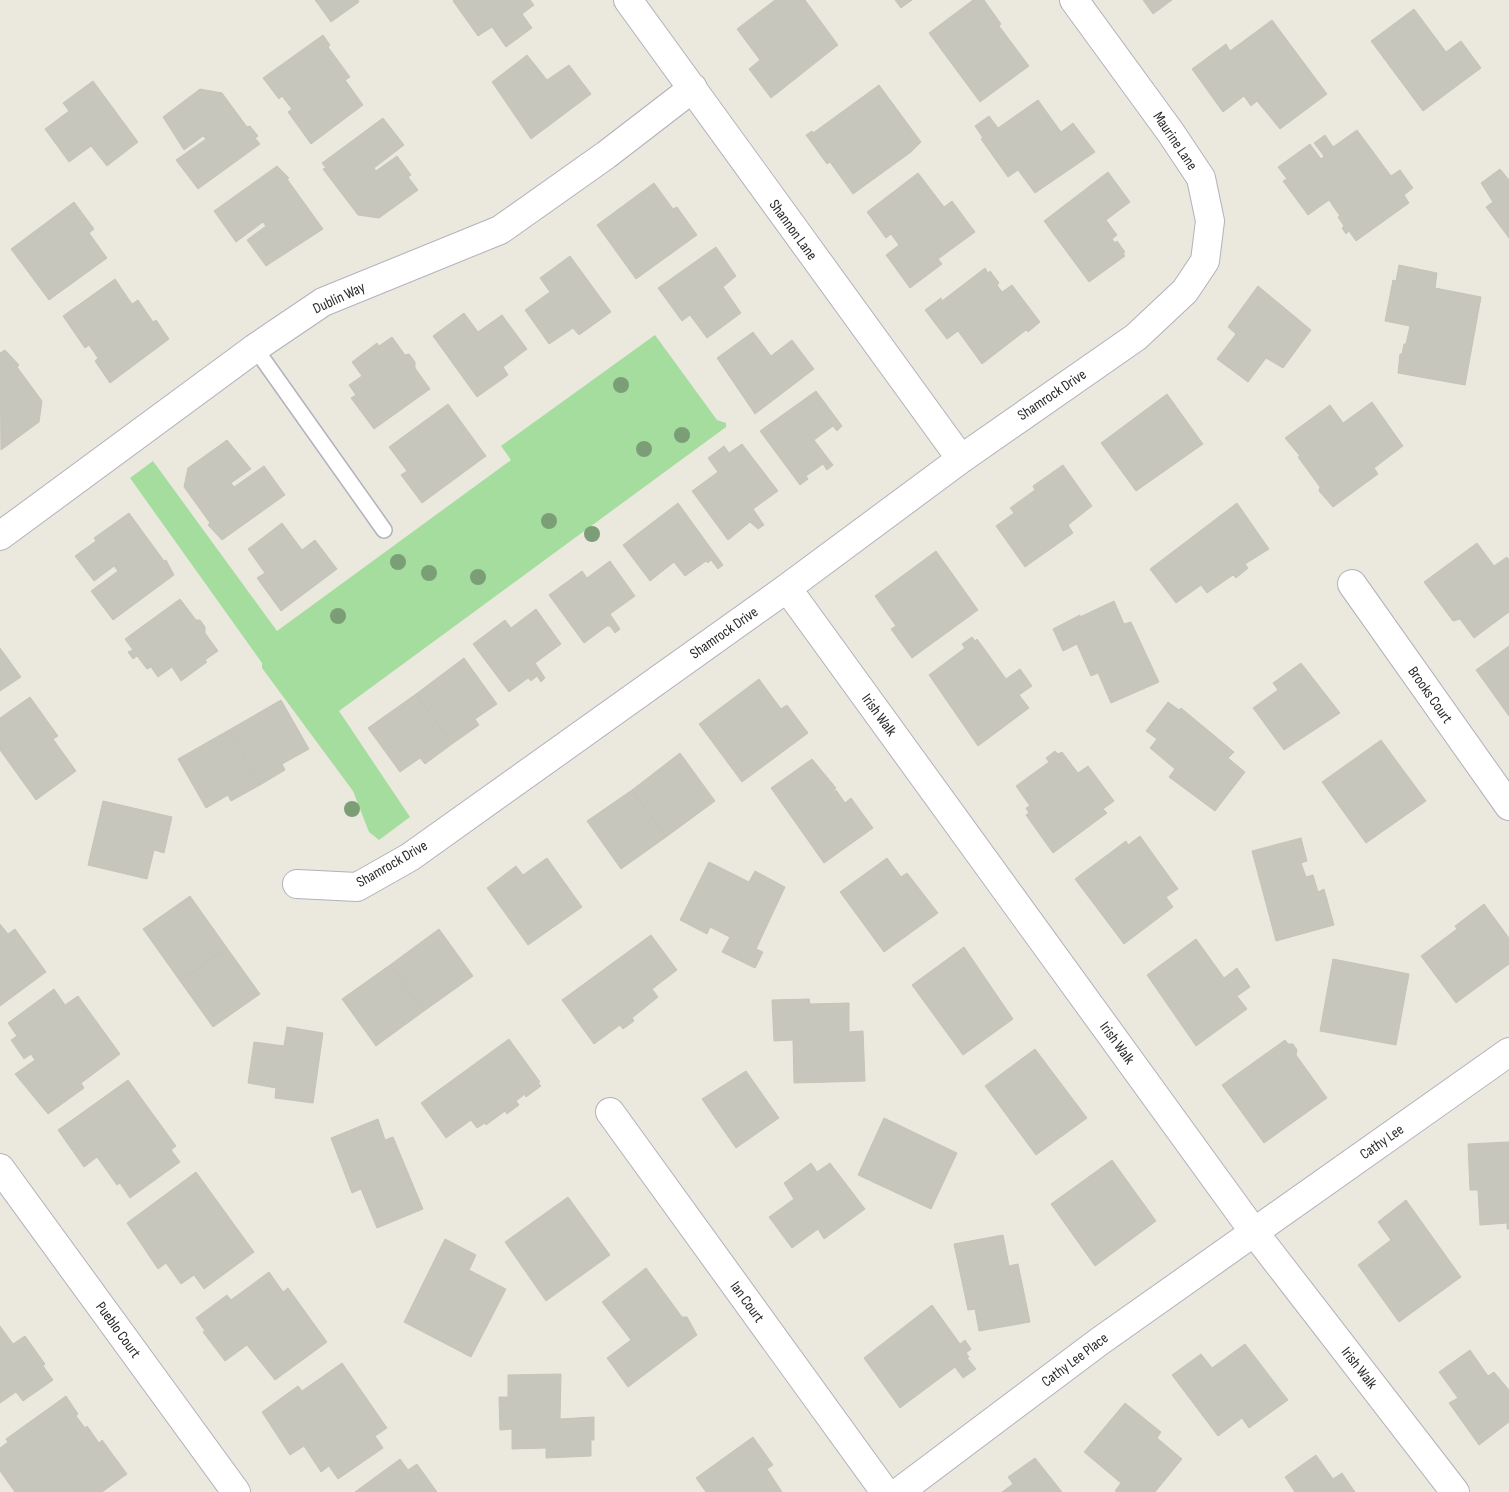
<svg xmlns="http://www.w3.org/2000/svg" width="1509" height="1492" viewBox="0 0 1509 1492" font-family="'Sofia Sans Condensed',sans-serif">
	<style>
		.green { fill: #a5dd9f }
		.building { fill: #c7c6bc; stroke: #c6c4b7 }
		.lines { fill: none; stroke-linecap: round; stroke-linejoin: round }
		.lane-casing { stroke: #b2b1bd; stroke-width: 18 }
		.street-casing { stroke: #b2b1bd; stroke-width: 30 }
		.lane { stroke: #fff; stroke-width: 15 }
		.street { stroke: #fff; stroke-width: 28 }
		.tree { fill: #7b9e77 }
		.labels { text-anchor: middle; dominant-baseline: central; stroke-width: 4; stroke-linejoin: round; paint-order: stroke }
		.street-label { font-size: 15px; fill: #2a2a2a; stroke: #fff }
	</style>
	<rect width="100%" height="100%" fill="#ebe8de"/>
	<path class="green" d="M655 335 717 420 726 423V427L339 711 410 817 379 840 369 832 353 791 262 668V663L130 478 153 461 277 631 511 460 501 446Z"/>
	<path class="building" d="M315 0H358L359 2 331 22Z
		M454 0H530L534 5 522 14 532 28 506 47 492 27 478 36 453 1Z
		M775 0H805L838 45 771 98 749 69 760 60 737 29Z
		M895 0H912L901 8Z
		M973 0H984L1001 24 999 26 1029 66 980 102 929 33Z
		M1143 0H1172L1153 14Z
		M1414 9 1446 52 1461 41 1481 68 1423 111 1371 41Z
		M1272 20 1327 94 1280 129 1257 101 1251 106 1244 96 1223 112 1192 69 1226 44 1230 51Z
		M323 35 330 45 328 47 350 77 345 80 363 105 311 144 288 112 292 109 282 96 279 99 263 78Z
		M527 55 547 80 569 65 591 94 531 139 492 82Z
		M93 81 138 142 107 166 91 146 69 162 45 129 69 111 63 103Z
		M879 85 921 142 911 152 853 194 830 162 827 164 806 135 812 131 813 133Z
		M200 89 222 93 247 127 250 126 258 136 255 138 260 144 198 189 176 160 206 139 203 136 184 150 163 117Z
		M1038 100 1061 132 1073 123 1095 152 1035 193 1018 170 1008 177 981 139 983 138 975 126 989 116 998 128Z
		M383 118 404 145 374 168 376 171 397 156 411 175 408 177 418 190 379 218 358 215 323 169 326 168 322 163Z
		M1357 130 1391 176 1400 170 1413 188 1404 195 1409 203 1356 241 1349 231 1346 234 1342 228 1344 226 1338 217 1340 216 1329 200 1308 215 1283 181 1287 179 1278 167 1310 144 1321 159 1324 156 1314 143 1325 135 1333 147Z
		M277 166 289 178 287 179 323 229 266 266 247 240 266 226 263 222 236 242 214 211Z
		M1500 169 1509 180V238L1486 207 1493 202 1481 183Z
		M1108 172 1130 202 1106 220 1117 235 1112 239 1115 243 1117 241 1125 252 1123 253 1125 256 1089 282 1044 221Z
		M918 173 944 207 952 201 975 232 938 259 942 264 910 288 886 255 899 245 891 234 886 238 867 212Z
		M654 183 673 209 677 207 697 235 636 279 597 225Z
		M74 202 94 229 89 233 107 258 49 300 11 249Z
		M716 247 736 276 723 287 741 313 707 338 690 315 682 321 658 288Z
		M570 256 611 312 579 335 573 328 549 344 525 310 550 292 540 278Z
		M1399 265 1437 273 1435 288 1481 297 1465 385 1398 373 1400 354H1402L1404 344H1406L1410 326 1385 321 1393 280 1396 281Z
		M985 268 988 273 990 271 999 283 997 285 1002 292 1012 285 1040 322 1028 332 1026 330 982 364 958 331 947 339 925 310 941 298 942 301Z
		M115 279 132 304 138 300 153 322 156 320 169 339 110 383 95 361 98 358 89 345 85 348 63 316Z
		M1258 286 1311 330 1283 368 1266 358 1248 382 1217 359 1236 334 1228 327Z
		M464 313 478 332 502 315 527 349 503 367 508 375 477 397 433 336Z
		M753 332 771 356 792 340 814 369 755 414 717 358Z
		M392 337 405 355 409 354 415 362V368L430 389 374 429 351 398 356 395 349 385 362 376 352 362 377 343 379 346Z
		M5 350 19 365 17 367 42 401 39 422 1 450 0 353Z
		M816 391 842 426 837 431 833 426 814 440 833 465 827 470 823 464 806 476 808 479 800 485 760 431Z
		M1167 394 1203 444 1136 491 1101 443Z
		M1372 402 1403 446 1374 468 1378 474 1333 507 1319 491 1320 487 1298 457 1300 456 1285 438 1330 405 1343 423Z
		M448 404 486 456 422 503 401 475 407 471 389 447Z
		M227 440 251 469 231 483 234 487 264 466 285 495 222 540 208 525 210 523 184 487 188 468Z
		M742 444 778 491 753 509 764 525 758 529 750 522 728 540 692 491 718 472 708 458 724 446 729 453Z
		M1063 465 1092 506 1068 525 1073 533 1025 567 996 526 1014 513 1010 508 1035 490 1033 486Z
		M678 503 723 565 718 569 711 560 708 563 706 561 685 576 674 562 650 581 623 545Z
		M1237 503 1269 549 1245 564 1248 568 1236 578 1233 575 1207 593 1201 585 1176 603 1150 569Z
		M129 513 164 561 166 560 174 575 113 620 91 591 118 571 114 566 94 581 75 556 96 541 94 538Z
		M282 523 302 550 315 540 337 569 281 611 257 578 265 573 248 549Z
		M1477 543 1494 566 1507 557 1509 560V612L1474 638 1460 619 1453 621 1424 582Z
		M936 551 978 610 912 658 891 629 896 626 875 596Z
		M610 561 635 596 610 614 620 629 615 633 610 626H607L584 643 549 595 582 571 587 578Z
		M180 599 196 620H200L205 627V633L218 651 205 660 207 662 181 681 172 667 158 677 151 667 147 669 137 656 133 659 128 652 133 650 125 639Z
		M1114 601 1124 624 1131 622 1159 682 1111 703 1098 673 1091 676 1077 644 1063 651 1053 629 1080 615V617Z
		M536 609 561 644 535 663 545 678 541 682 537 676 531 681 528 678 509 692 473 644 505 620 511 628Z
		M972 637 975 641 977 639 1006 679 1020 669 1032 686 1019 695 1029 708 978 746 929 675 965 648 962 644Z
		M1509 646V716L1476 670Z
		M0 648 21 677 0 691Z
		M464 658 497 704 475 719 479 725 452 744 416 694Z
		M1301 663 1340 713 1284 750 1253 708 1278 690 1273 683Z
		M759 679 781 709 787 705 808 733 742 782 699 724Z
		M416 694 452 744 425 764 420 758 400 772 368 728Z
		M30 697 58 736 53 739 76 771 36 800 0 750V718Z
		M281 700 309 749 282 764 285 770 260 785 229 730Z
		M1168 702 1179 710 1181 708 1234 752 1228 758 1245 772 1215 811 1169 777 1175 769 1150 748 1157 739 1146 731Z
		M229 730 260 785 231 801 228 795 206 808 178 759Z
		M1381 740 1426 801 1366 843 1322 782Z
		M1055 751 1058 754 1062 752 1078 773 1088 766 1114 801 1103 809 1107 813 1053 853 1026 815 1029 813 1026 808 1030 806 1016 786 1049 762 1046 758Z
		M680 753 715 801 666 837 632 790Z
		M812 759 836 788 830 794 836 790 845 803 851 798 873 828 824 863 771 788Z
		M632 790 666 837 621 869 587 821Z
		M103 801 172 817 164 853 154 850 147 879 88 865Z
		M1140 836 1178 889 1166 897 1173 907 1124 944 1075 879 1126 841 1128 845Z
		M1301 838 1307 861 1301 863 1306 877 1313 875 1318 892 1324 889 1334 925 1276 941 1252 851Z
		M547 858 582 907 528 945 487 888 516 866 523 875Z
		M887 858 901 877 907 873 938 913 884 952 840 892Z
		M709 862 749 882 755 871 785 887 756 949 763 952 755 968 722 952 730 937 710 927 707 934 680 920Z
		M190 896 227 948 180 981 143 929Z
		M1484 904 1509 938V964L1456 1003 1421 956 1457 929 1455 926Z
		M0 924 8 934 15 929 46 972 0 1006Z
		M439 929 473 976 424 1011 390 965Z
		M651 935 677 970 652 989 658 997 632 1018 634 1021 623 1029 620 1025 594 1044 562 1000Z
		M1196 939 1224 978 1237 968 1250 987 1237 996 1247 1009 1196 1046 1147 975Z
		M964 947 1013 1019 963 1055 912 985Z
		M227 948 260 994 213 1027 180 981Z
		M1333 959 1409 974 1396 1045 1320 1031Z
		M390 965 424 1011 376 1046 342 999Z
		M54 989 65 1005 78 996 120 1054 81 1083 84 1088 48 1114 15 1074 35 1060 31 1054 24 1059 11 1040 17 1036 8 1023Z
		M809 999 810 1004 849 1003V1032L863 1031 865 1081 794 1083 793 1040 774 1041 772 1000Z
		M287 1027 323 1033 313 1103 275 1098 276 1088 248 1083 254 1042 284 1046Z
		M509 1039 540 1082 538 1083 541 1086 526 1097 525 1094 516 1101 519 1105 507 1114 505 1111 486 1125 485 1123 477 1128 471 1120 446 1138 421 1103Z
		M1285 1040 1288 1044H1293L1297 1050 1296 1055 1327 1098 1264 1143 1222 1085Z
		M1035 1049 1087 1118 1036 1155 985 1086Z
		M746 1071 779 1118 736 1148 702 1099Z
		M128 1080 176 1146 171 1150 180 1162 130 1198 120 1183 117 1185 97 1157 84 1167 58 1130Z
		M884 1118 957 1153 931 1209 858 1175Z
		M378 1119 385 1140 393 1137 423 1209 377 1228 361 1189 352 1193 331 1138Z
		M1509 1142V1229H1507V1223L1480 1225 1478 1190H1470L1468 1144Z
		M1112 1160 1156 1221 1095 1266 1051 1204Z
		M811 1163 817 1172 830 1163 865 1209 824 1239 818 1229 792 1248 769 1217 794 1199 784 1183Z
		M196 1172 254 1252 204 1289 194 1275 181 1284 166 1263 158 1269 127 1223Z
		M568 1197 610 1255 546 1301 505 1242Z
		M1406 1200 1461 1277 1399 1322 1358 1265 1391 1240 1378 1222Z
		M1003 1235 1009 1266 1018 1264 1030 1322 979 1331 975 1309 968 1310 954 1244Z
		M445 1239 476 1255 469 1270 506 1289 471 1357 404 1322Z
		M646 1268 682 1317H687L697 1335 628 1387 607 1358 631 1340 602 1302Z
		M269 1272 283 1292 288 1288 327 1342 275 1380 247 1345 225 1361 203 1332 205 1331 196 1318 227 1295 231 1300Z
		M932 1305 960 1344 965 1340 971 1349 966 1353 969 1357 967 1358 976 1369 963 1378 955 1367 900 1408 864 1358Z
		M0 1326 13 1344 25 1336 45 1364 43 1366 53 1380 23 1401 16 1392 0 1403Z
		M1245 1344 1288 1400 1249 1428 1242 1418 1218 1436 1172 1375 1201 1354 1212 1368Z
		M1470 1350 1488 1376 1494 1372 1509 1390V1422L1479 1445 1449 1403 1458 1398 1439 1372Z
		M342 1363 387 1428 375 1436 383 1448 338 1479 329 1466 321 1472 304 1446 290 1455 262 1412 298 1386 302 1391Z
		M561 1374 560 1419 594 1417V1440H591V1456L546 1458V1448L512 1449V1429L500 1430 499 1397H508V1375Z
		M66 1396 78 1414 76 1416 85 1428 87 1426 99 1443 102 1440 127 1474 102 1492H15L0 1471V1448L8 1442 6 1439Z
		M1125 1403 1161 1432 1157 1438 1182 1459 1155 1492H1117L1115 1491 1121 1483 1084 1452Z
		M753 1437 773 1465 767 1469 782 1492H706L696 1478Z
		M1316 1455 1333 1479 1342 1473 1355 1492H1295L1285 1477Z
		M1035 1458 1062 1492H1002L1013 1484 1008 1477Z
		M400 1459 408 1470 417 1464 437 1492H355Z"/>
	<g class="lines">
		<g class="lane-casing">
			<path id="lane" d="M255 348 384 530"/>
		</g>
		<g class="street-casing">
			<path id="street" d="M628 0 961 459
				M0 536 255 348 323 302 500 230 606 155 693 88
				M1352 584 1509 806
				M787 588 1254 1232 1455 1492
				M297 884 357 887 410 857 787 588 961 459 1136 337 1185 291 1205 261 1210 221 1201 178 1171 133 1074 0
				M610 1112 885 1492
				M0 1168 236 1492
				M899 1492 1100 1341 1509 1052"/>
		</g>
		<use href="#lane" class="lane"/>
		<use href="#street" class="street"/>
	</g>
	<g class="tree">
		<circle cx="621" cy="385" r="8"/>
		<circle cx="682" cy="435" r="8"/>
		<circle cx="644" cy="449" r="8"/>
		<circle cx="549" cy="521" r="8"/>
		<circle cx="592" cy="534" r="8"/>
		<circle cx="398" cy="562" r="8"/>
		<circle cx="429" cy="573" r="8"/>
		<circle cx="478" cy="577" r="8"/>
		<circle cx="338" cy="616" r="8"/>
		<circle cx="352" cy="809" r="8"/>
	</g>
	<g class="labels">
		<g class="street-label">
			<text transform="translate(1175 141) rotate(56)">Maurine Lane</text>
			<text transform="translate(793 230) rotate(54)">Shannon Lane</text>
			<text transform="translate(339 298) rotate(-25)">Dublin Way</text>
			<text transform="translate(1052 395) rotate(-34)">Shamrock Drive</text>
			<text transform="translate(724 633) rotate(-35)">Shamrock Drive</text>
			<text transform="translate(1430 695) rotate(55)">Brooks Court</text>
			<text transform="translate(879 715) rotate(54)">Irish Walk</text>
			<text transform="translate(392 864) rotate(-30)">Shamrock Drive</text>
			<text transform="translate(1117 1043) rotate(54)">Irish Walk</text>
			<text transform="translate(1382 1142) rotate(-35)">Cathy Lee</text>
			<text transform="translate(747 1302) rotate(54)">Ian Court</text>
			<text transform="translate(118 1330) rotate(54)">Pueblo Court</text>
			<text transform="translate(1075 1360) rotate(-37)">Cathy Lee Place</text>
			<text transform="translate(1359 1368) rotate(52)">Irish Walk</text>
		</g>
	</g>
</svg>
